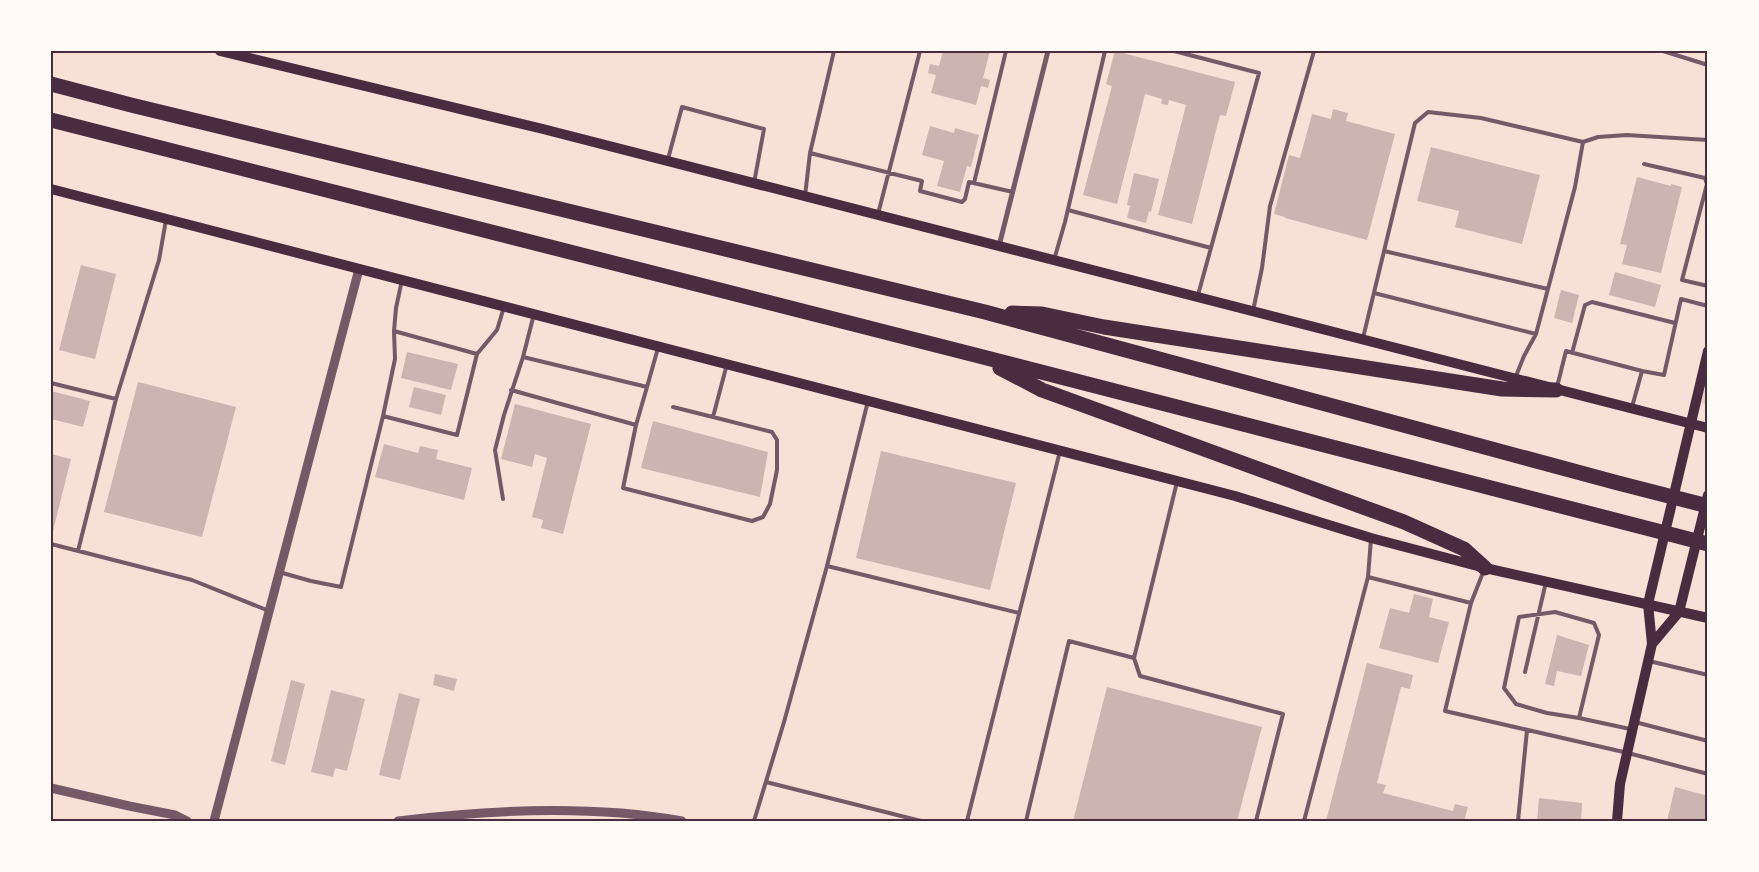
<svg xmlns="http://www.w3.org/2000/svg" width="1759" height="872" viewBox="0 0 1759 872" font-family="'Fira Sans Condensed',sans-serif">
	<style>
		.green { fill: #ebcfc5 }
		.building { fill: #ccb4b1 }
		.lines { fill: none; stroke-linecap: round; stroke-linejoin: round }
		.service { stroke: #755966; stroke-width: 4 }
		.minor { stroke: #755966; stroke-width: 5 }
		.tertiary { stroke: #755966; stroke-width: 9 }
		.secondary { stroke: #4a2c40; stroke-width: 10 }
		.motorway { stroke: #4a2c40; stroke-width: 15 }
		.neatline { fill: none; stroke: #4a2c40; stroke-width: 2 }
	</style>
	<rect width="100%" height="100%" fill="#f7e1d7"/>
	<path class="green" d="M1708 378V405L1701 403Z"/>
	<path class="building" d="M943 51H990L983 78 990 80 988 88 981 86 976 105 931 93 936 75 928 73 930 64 939 66Z
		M1115 51 1235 82 1226 116 1220 115 1192 224 1158 215 1186 105 1169 100 1168 105 1161 104 1162 99 1145 94 1117 204 1083 195 1112 86 1106 84Z
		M1333 109 1348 113 1346 121 1395 134 1367 240 1285 218V217L1274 214 1289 155 1300 158 1312 114 1331 119Z
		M930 126 954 133 955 128 979 135 971 167 967 166 960 192 937 186 944 161 922 155Z
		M1431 147 1540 175 1522 244 1455 227 1459 211 1417 201Z
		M1134 173 1159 179 1151 212 1149 211 1146 223 1127 218 1130 206 1127 205Z
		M1637 177 1671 186V184L1682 187 1661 273 1622 264 1627 245 1620 244Z
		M81 265 116 274 95 359 59 350Z
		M1615 272 1661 285 1655 307 1609 295Z
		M1561 290 1579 295 1572 323 1554 318Z
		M407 352 458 364 451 390 401 378Z
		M138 382 236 407 202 537 104 512Z
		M414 387 446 395 441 415 409 407Z
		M51 391 90 401 83 427 51 419Z
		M515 404 591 424 563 534 541 528 543 520 532 517 547 458 535 454 532 467 501 459Z
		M653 421 768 452 760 497 641 468Z
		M384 444 418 453 420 446 438 450 436 459 472 468 464 500 375 477Z
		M881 451 1016 483 990 590 856 558Z
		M51 454 71 459 52 535H51Z
		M1414 594 1433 599 1429 617 1449 622 1438 663 1379 648 1390 608 1409 613Z
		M1557 635 1589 645 1581 676 1557 671 1554 686 1545 684Z
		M1367 663 1413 675 1410 689 1401 687 1377 783 1386 785 1383 793 1453 811 1455 804 1468 807 1464 821H1326Z
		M435 674 457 679 454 691 433 685Z
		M291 680 305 684 285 765 271 761Z
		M1107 687 1262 727 1237 821H1073Z
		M331 690 365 699 347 771 335 768 333 777 311 772Z
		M399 693 420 699 400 780 379 775Z
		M1675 787 1708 796V821H1667Z
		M1539 798 1582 803 1581 821H1537Z"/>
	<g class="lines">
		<path class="service" d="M1174 51 1259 73 1198 295
			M1663 51 1708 65
			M1583 142 1598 137 1627 135 1708 140
			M810 153 922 181 920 191 962 202 965 199 969 182 1013 192
			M668 159 682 107 764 129 754 183
			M1644 164 1705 178 1707 184 1682 280 1708 286
			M974 183 1006 51
			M805 196 810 153 834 51
			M1068 210 1211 248
			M878 214 920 51
			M1384 251 1548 289
			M1054 260 1065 222 1105 51
			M402 280 396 308 394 331 395 359 383 416 457 435 477 354 497 330 504 307
			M1374 293 1536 334
			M1253 311 1262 268 1270 206 1314 51
			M394 331 477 354
			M1363 338 1415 123 1428 112 1481 118 1583 142 1575 187 1536 334 1524 356 1516 376
			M1572 353 1585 305 1592 302 1675 323
			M51 383 116 399 159 260 166 220
			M647 387 658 348
			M1557 387 1566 351 1642 371
			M511 390 636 425 647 387 523 357
			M673 407 713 417
			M1632 407 1642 371 1664 375 1681 299 1708 306
			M636 425 623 488 752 521 763 517 770 504 777 470V440L772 432 713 417 727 364
			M503 499 495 450 504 415 523 357 534 314
			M51 544 192 580 269 611
			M78 551 116 399
			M827 566 1019 613
			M1484 570 1471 603 1445 711 1628 753 1708 774
			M279 572 311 581 341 587 383 416
			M1368 577 1371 539
			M1134 658 1140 676 1283 714 1256 821
			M1649 661 1708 675
			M1525 672 1546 582
			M1579 718 1599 635 1594 623 1555 612 1519 617 1504 688 1516 704 1547 713 1579 718 1630 729
			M1635 722 1708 741
			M766 782 921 821
			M754 821 784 722 827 566 868 401
			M967 821 1060 451
			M1026 821 1069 641 1134 658 1177 482
			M1304 821 1368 577 1471 603
			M1518 821 1527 730"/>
		<path class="minor" d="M999 246 1048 51"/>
		<path class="tertiary" d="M51 788 129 806 175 815 187 821
			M214 821 359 269
			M398 821C487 810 593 805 682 821"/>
		<path class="secondary" d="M220 51 543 129 1708 428
			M51 189 1235 496 1371 538 1485 568 1708 618
			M1652 644 1679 612 1708 495
			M1617 821 1620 784 1652 644 1648 604 1708 351"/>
		<path class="motorway" d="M51 84 131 105 985 312 1618 483 1708 506
			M51 120 979 356 1708 544
			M1012 313 1042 314 1104 327 1502 389 1556 390
			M1000 368 1042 390 1404 522 1464 549 1485 568"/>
	</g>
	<rect width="1759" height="872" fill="none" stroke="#fffaf5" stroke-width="105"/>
	<rect x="52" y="52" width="1654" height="768" class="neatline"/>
</svg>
